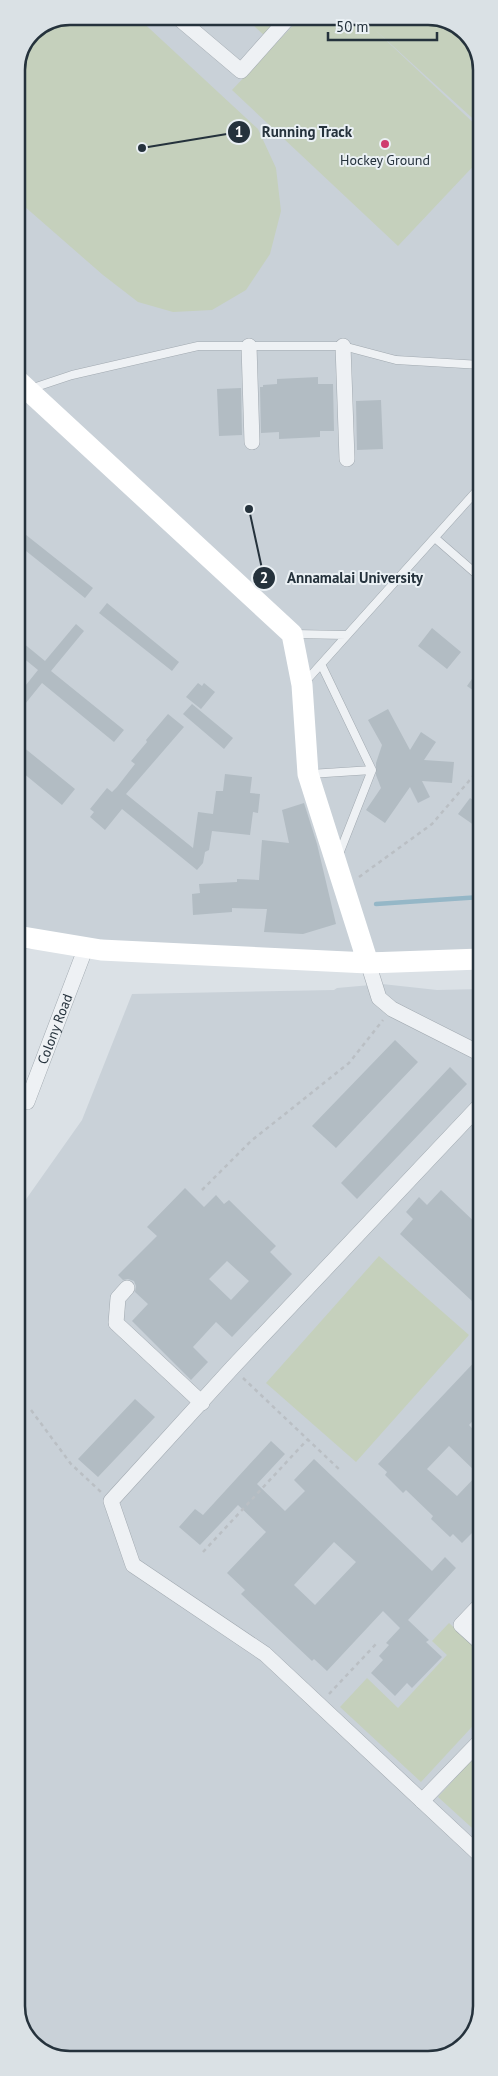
<svg xmlns="http://www.w3.org/2000/svg" width="498" height="2076" viewBox="0 0 498 2076" font-family="'PT Sans',sans-serif">
	<style>
		.built { fill: #c9d1d8 }
		.green { fill: #c5d0bc }
		.lines { fill: none; stroke-linecap: round; stroke-linejoin: round }
		.stream { stroke: #95b7c7; stroke-width: 4.5 }
		.building { fill: #b2bcc3; fill-rule: evenodd }
		.lane-casing { stroke: #a1a9b0; stroke-width: 9 }
		.street-casing { stroke: #a1a9b0; stroke-width: 16 }
		.path { stroke: #babfc4; stroke-width: 2.5; stroke-dasharray: 4 4; stroke-linecap: butt }
		.lane { stroke: #eef1f4; stroke-width: 8 }
		.street { stroke: #eef1f4; stroke-width: 15 }
		.secondary { stroke: #fff; stroke-width: 21 }
		.poi-dot { fill: #cf3c6e; stroke: #eaf0f4; stroke-width: 2 }
		.labels { text-anchor: middle; dominant-baseline: central; stroke-width: 4; stroke-linejoin: round; paint-order: stroke }
		.poi-label { font-size: 14px; fill: #25323c; stroke: #eaf0f4 }
		.street-label { font-size: 14px; fill: #25323c; stroke: #eaf0f4 }
		.rim { fill: none; stroke: #25323c; stroke-width: 2.5 }
		.leader { fill: none; stroke: #25323c; stroke-width: 2 }
		.callout-dot { fill: #25323c; stroke: #eaf0f4; stroke-width: 2 }
		.mark-label { font-size: 15px; text-anchor: middle; font-weight: bold; fill: #fff }
		.callout-label { font-size: 15px; text-anchor: middle; font-weight: bold; fill: #25323c; stroke: #eaf0f4; stroke-width: 4; stroke-linejoin: round; paint-order: stroke }
	</style>
	<rect width="100%" height="100%" fill="#dbe1e6"/>
	<path class="built" d="M70 16 435 17 466 32 481 60V953L17 949 16 70 32 32Z
		M382 984 437 990 481 989 482 2006 469 2041 438 2059H63L34 2046 17 2016V1212L82 1120 132 994 334 990 337 988Z"/>
	<path class="green" d="M70 16H136L258 129 276 168 281 211 270 254 246 290 212 310 173 312 138 302 103 275 16 199V70L32 32Z
		M243 16H283L266 37Z
		M301 17H435L466 32 481 60V126L373 28 481 130V158L398 246 232 90Z
		M379 1256 469 1335 356 1462 266 1383Z
		M449 1623 482 1653V1716L421 1782 340 1707 367 1678 398 1708 447 1655 432 1641Z
		M482 1749V1837L438 1797Z"/>
	<g class="lines">
		<path class="stream" d="M376 904 481 897"/>
	</g>
	<path class="building" d="M318 377V384H333L334 431H320V437L279 439V432L261 433 260 387H263V385L277 384V379Z
		M241 388 242 435 219 436 217 389Z
		M381 400 383 449 357 450 356 401Z
		M16 527 93 588 85 598 16 543Z
		M107 603 179 662 172 671 99 613Z
		M76 624 84 631 51 671 124 730 114 742 42 683 17 714V696L38 670 17 653V638L45 661Z
		M432 628 461 652 447 669 418 646Z
		M481 666V696L467 686Z
		M198 683 202 686 204 683 215 692 201 709 186 697Z
		M192 704 233 738 224 749 183 714Z
		M388 709 410 750 421 732 436 742 424 760 454 762 452 783 422 781 430 797 418 803 410 787 385 823 366 810 381 788 376 775V763L382 745 368 720Z
		M168 714 184 727 126 794 193 848 198 812 213 814 216 791H223L225 774 252 777 250 793 260 794 258 813 253 812 250 835 212 831 209 850 205 852 203 863 197 870 122 809 105 830 90 817 94 812 90 809 107 788 112 792 117 787 135 764 131 761 147 742 146 740Z
		M17 742 75 789 62 805 17 768Z
		M470 798 481 805V830L458 814Z
		M304 803 317 844 336 924 303 934 264 932 267 909 232 908V912L193 915 192 894 200 893 199 884 237 882V879L259 880 262 840 289 843 282 810Z
		M395 1040 418 1062 336 1148 312 1126Z
		M450 1067 467 1084 357 1199 341 1183Z
		M185 1188 204 1207 216 1195 224 1204 229 1200 276 1246 270 1252 292 1274 232 1337 216 1322 193 1347 208 1362 191 1380 132 1321 148 1304 135 1292 136 1286 134 1281 128 1279 123 1280 118 1275 157 1236 147 1227ZM227 1261 249 1281 231 1300 209 1279Z
		M441 1190 481 1228V1232L474 1240 481 1246V1290L472 1301 400 1234 413 1219 406 1212 419 1197 427 1205Z
		M481 1355V1412L469 1425 481 1438 482 1523 462 1543 453 1534 450 1537 431 1519 433 1516 406 1490 403 1493 385 1475 387 1472 378 1464ZM449 1446 478 1474 457 1496 427 1469Z
		M135 1399 155 1417 98 1477 78 1459Z
		M271 1441 285 1454 257 1484 285 1511 305 1491 294 1480 314 1459 432 1571 445 1557 456 1568 408 1620 429 1640 426 1642 442 1657 412 1688 407 1683 395 1696 371 1673 383 1660 379 1656 389 1645 386 1643 400 1628 383 1611 327 1671 314 1659 312 1661 241 1594 245 1590 227 1573 266 1532 238 1505 200 1545 179 1527 195 1509 203 1515ZM334 1542 356 1562 315 1605 294 1585Z"/>
	<g class="lines">
		<g class="lane-casing">
			<path id="lane" d="M30 389 72 375 198 346H343L396 360 481 365
				M435 538 481 578
				M294 634 346 635
				M321 664 372 770 339 854
				M305 682 481 486
				M310 774 372 770"/>
		</g>
		<g class="street-casing">
			<g id="street">
				<path d="M176 16 241 71 289 17"/>
				<path d="M249 346 252 442"/>
				<path d="M343 346 347 459"/>
				<path d="M368 963 379 998 392 1009 481 1054"/>
				<path id="s1" d="M17 1098 27 1102 86 947"/>
				<path d="M481 1104 232 1368 111 1501 133 1565 265 1654 482 1857"/>
				<path d="M127 1288 118 1298 116 1323 202 1403"/>
				<path d="M482 1603 461 1625 482 1644"/>
				<path d="M422 1801 482 1739"/>
			</g>
		</g>
		<path class="path" d="M359 877 432 824 481 767
			M202 1190 251 1141 349 1063 383 1020
			M243 1378 341 1471
			M31 1410 71 1464 101 1492
			M203 1552 307 1440
			M329 1694 376 1644"/>
		<use href="#lane" class="lane"/>
		<use href="#street" class="street"/>
		<path class="secondary" d="M16 379 292 634 302 685 308 774 368 963
			M17 936 101 950 368 963 481 959"/>
	</g>
	<circle class="poi-dot" cx="385" cy="144" r="5"/>
	<g class="labels">
		<g class="poi-label">
			<text x="385" y="160">Hockey Ground</text>
		</g>
		<g class="street-label">
			<text stroke="none"><textPath href="#s1" startOffset="89">Colony Road</textPath></text>
		</g>
	</g>
	<path d="M0 0H498V2076H0ZM70 25H428A45 45 0 0 1 473 70V2006A45 45 0 0 1 428 2051H70A45 45 0 0 1 25 2006V70A45 45 0 0 1 70 25Z" fill="#dae1e5" fill-rule="evenodd"/>
	<path class="rim" d="M70 25H428A45 45 0 0 1 473 70V2006A45 45 0 0 1 428 2051H70A45 45 0 0 1 25 2006V70A45 45 0 0 1 70 25Z"/>
	<path class="leader" d="M142 148L239 132M249 509L264 578"/>
	<g class="callout-dot">
		<circle cx="142" cy="148" r="5"/>
		<circle cx="249" cy="509" r="5"/>
		<circle cx="239" cy="132" r="12"/>
		<circle cx="264" cy="578" r="12"/>
	</g>
	<g class="mark-label">
		<text x="239" y="137">1</text>
		<text x="264" y="583">2</text>
	</g>
	<g class="callout-label">
		<text x="307" y="137">Running Track</text>
		<text x="355" y="583">Annamalai University</text>
	</g>
	<path d="M328 32v8h109v-8" fill="none" stroke="#25323c" stroke-width="2.5"/>
	<text x="336" y="32" font-size="15" fill="#25323c" stroke="#eaf0f4" stroke-width="4" paint-order="stroke">50 m</text>
</svg>
